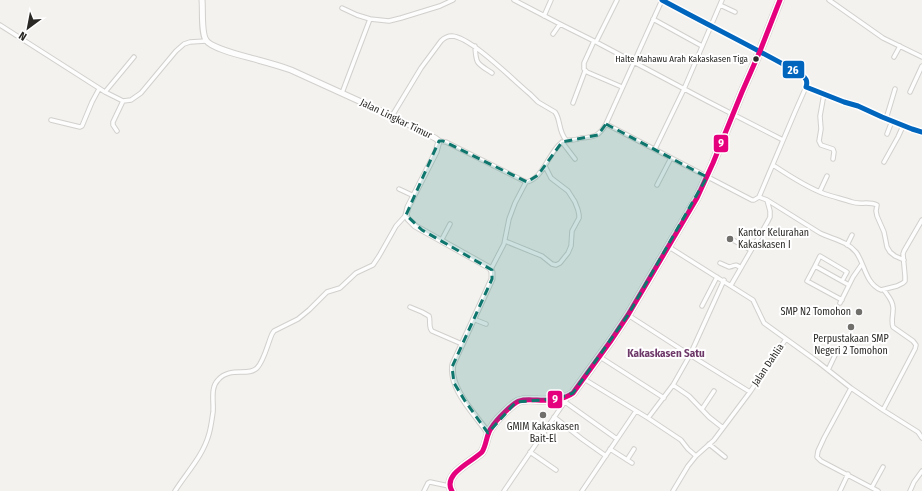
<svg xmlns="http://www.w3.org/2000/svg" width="922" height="491" viewBox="0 0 922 491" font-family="'Fira Sans Condensed',sans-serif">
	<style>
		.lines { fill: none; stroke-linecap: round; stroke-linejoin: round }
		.street-casing { stroke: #d1d0cd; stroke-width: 5.5 }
		.secondary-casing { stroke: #d1d0cd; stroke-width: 7 }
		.highway-casing { stroke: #d1d0cd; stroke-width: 9 }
		.street { stroke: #fdfdfd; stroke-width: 3.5 }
		.secondary { stroke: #fdfdfd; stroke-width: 5 }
		.highway { stroke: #fdfdfd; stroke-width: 7 }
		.bus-1-casing { stroke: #fff; stroke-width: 8 }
		.bus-2-casing { stroke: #fff; stroke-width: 8 }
		.bus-1 { stroke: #0065bd; stroke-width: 5 }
		.bus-2 { stroke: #e5007d; stroke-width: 5 }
		.marked { fill: #0f766e; fill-opacity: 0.2; stroke: #0f766e; stroke-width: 3; stroke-dasharray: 8 5; stroke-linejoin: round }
		.bus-dot { fill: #292825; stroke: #fff; stroke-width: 1.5 }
		.poi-dot { fill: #706f6c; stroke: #fff; stroke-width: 1.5 }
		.labels { text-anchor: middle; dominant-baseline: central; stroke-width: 4; stroke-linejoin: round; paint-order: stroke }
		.bus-label { font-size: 9px; fill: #292825; stroke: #fff; text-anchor: end }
		.street-label { font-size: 10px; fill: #292825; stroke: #fff }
		.poi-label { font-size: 10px; fill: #292825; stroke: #fff }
		.neighbourhood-label { font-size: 11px; font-weight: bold; fill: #6d3868; stroke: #fff }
		.line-badge { stroke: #fff; stroke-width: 1.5 }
		.badge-label { font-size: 11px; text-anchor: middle; font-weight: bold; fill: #fff }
	</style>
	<rect width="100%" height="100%" fill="#f4f2ef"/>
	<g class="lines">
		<g class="street-casing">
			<path id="street" d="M514 0 560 24 596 42 707 101 783 140
				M662 0 606 124 752 200H754L759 197
				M662 0C708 25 755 48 801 74 806 78 808 81 806 87L844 102 858 106 882 117 912 129 922 132
				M829 0 883 38 922 57
				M720 5 735 12
				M342 8 357 15 370 19 342 93
				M544 16 551 0
				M370 19 389 21 401 18 440 6 453 0
				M653 19 702 46
				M0 25 105 92 123 101 131 100 141 93 176 51 184 44 190 42 206 41
				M553 34 560 24
				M594 41 584 63V69L587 72 622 87
				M596 42 617 0
				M475 46C476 65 477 63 492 73
				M894 57 900 46
				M105 92 134 57
				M910 92 922 66
				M824 94 820 116 821 129 819 141 821 145 833 149 834 152 833 159
				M573 103 585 71
				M392 116 421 68 441 41C444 38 447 36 452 36 471 37 514 81 530 94L538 102 555 112C561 120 558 131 566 140
				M886 119 895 89
				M51 120 80 127 82 126 92 102 99 89
				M117 131 113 125V122L123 101
				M887 134 892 121
				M439 141 446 142 526 182
				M562 142 575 159
				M655 149 684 89 722 0
				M884 162 898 137 903 126
				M773 165C788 175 808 188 825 194 834 197 843 199 852 202 860 205 869 201 877 205L876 211 877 216 884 232 887 247 890 252 895 256 904 260
				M657 185 671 158
				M399 189 414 196
				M820 191 827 176
				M759 197 795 112 806 87
				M767 200C785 211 802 222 820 233 832 239 847 241 856 252 865 264 865 283 881 290L897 286 903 283 905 281V276L903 254 904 251 922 220
				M733 240 751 250
				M441 241 450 224
				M505 241 542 256 552 264 556 265 560 263 568 253 571 246 572 231 579 218V215L578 210 575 202 568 191 551 178 545 166
				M847 245 852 235
				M669 247 753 300 764 323 818 362 851 388 883 410 918 432 922 438
				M720 263 729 267C736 266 734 263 741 268
				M815 266 820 256 847 272 842 281
				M491 269 504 244 509 219 515 203 526 182C542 180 549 153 560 144 564 141 567 140 572 140 575 140 578 139 581 138 595 137 599 136 606 124
				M731 285 768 221 770 217V211L767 200 759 197
				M842 300 807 281 815 266 849 285
				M840 303 853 277 862 264
				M702 306 717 277
				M410 307 422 312 429 316C431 321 428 327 432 331L462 344
				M628 315 690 355 750 392
				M473 319 486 324
				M600 357 664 398
				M828 370 838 349
				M584 379 648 418 681 440 688 449 696 456
				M673 385 689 396 709 417 723 428
				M851 388 824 438 818 451 817 457 821 461 878 491
				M565 402 617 439
				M702 409 714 391
				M883 410 915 349 916 345 913 341 893 327C891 321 893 316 893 310 894 302 888 296 884 290
				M554 417 582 439 606 456
				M648 418 673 385 690 355 724 280
				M709 444 725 457
				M610 449 632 463
				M530 452 556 470
				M627 460 634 449
				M872 487 883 467
				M175 491C187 472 203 456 209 434 211 427 212 419 213 412 214 402 210 388 218 380 230 366 248 377 257 368 264 361 268 343 272 334L274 331 298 319 309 310 327 292 340 288 356 273 373 265 379 256 396 226 406 215
				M424 491 428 483 430 482 449 486
				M504 491 568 397
				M582 491 636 411
				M673 491 688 466 696 456 714 440 750 392 786 339
				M840 491 848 474
				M910 491 914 482 922 471"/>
		</g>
		<g class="secondary-casing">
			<path id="secondary" d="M202 0C203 10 201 33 206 40 211 49 248 57 258 60 269 63 280 66 291 70L392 116 435 138 439 141 436 152 408 207 406 215 408 219 415 226 490 268 492 272V279L453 364C448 388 476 415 488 433"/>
		</g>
		<g class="highway-casing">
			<path id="highway" d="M452 491C442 474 472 462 482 452 487 444 486 434 492 427 496 420 512 404 519 401 525 399 531 400 537 400 548 401 564 400 573 393L610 342 628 315 697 198 713 163 742 92 760 51 780 0"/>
		</g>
		<use href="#street" class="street"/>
		<use href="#secondary" class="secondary"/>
		<use href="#highway" class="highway"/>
		<g class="bus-1-casing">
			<path id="bus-1" d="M662 0C708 25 755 48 801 74 806 78 808 81 806 87L844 102 858 106 882 117 912 129 922 132"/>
		</g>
		<g class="bus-2-casing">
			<path id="bus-2" d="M452 491C442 474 472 462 482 452 487 444 486 434 492 427 496 420 512 404 519 401 525 399 531 400 537 400 548 401 564 400 573 393L610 342 628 315 697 198 713 163 742 92 760 51 780 0"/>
		</g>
		<use href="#bus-1" class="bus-1"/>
		<use href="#bus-2" class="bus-2"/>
	</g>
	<path class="marked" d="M606 124 707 177 628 315 573 393 556 399 516 402 488 433 465 401 454 383 452 367 492 279V270L422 230 406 215 439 141H443L527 182 538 175 562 142 598 135Z"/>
	<circle class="bus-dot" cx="756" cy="59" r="3.5"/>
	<g class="poi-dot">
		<circle cx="730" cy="239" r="4"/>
		<circle cx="859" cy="312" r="4"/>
		<circle cx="851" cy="327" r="4"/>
		<circle cx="543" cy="415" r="4"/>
	</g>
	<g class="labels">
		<g class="bus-label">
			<text x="748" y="59">Halte Mahawu Arah Kakaskasen Tiga</text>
		</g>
		<g class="street-label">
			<text transform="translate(396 119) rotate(26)">Jalan Lingkar Timur</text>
			<text transform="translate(768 365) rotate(-56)">Jalan Dahlia</text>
		</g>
		<g class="poi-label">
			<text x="738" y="233" text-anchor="start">Kantor Kelurahan<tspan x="738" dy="12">Kakaskasen I</tspan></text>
			<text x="851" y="312" text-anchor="end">SMP N2 Tomohon</text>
			<text x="851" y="339">Perpustakaan SMP<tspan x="851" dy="12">Negeri 2 Tomohon</tspan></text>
			<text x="543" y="427">GMIM Kakaskasen<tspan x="543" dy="12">Bait-El</tspan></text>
		</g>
		<g class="neighbourhood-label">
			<text x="666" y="353">Kakaskasen Satu</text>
		</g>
	</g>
	<g class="line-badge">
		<rect x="782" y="60" width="23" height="19" rx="4" fill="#0065bd"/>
		<rect x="713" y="134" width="16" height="19" rx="4" fill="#e5007d"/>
		<rect x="547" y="390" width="16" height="19" rx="4" fill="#e5007d"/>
	</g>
	<g class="badge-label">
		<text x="793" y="74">26</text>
		<text x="721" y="147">9</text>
		<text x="555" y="403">9</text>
	</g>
	<g transform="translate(28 28) rotate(212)" stroke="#ffffff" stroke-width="3" paint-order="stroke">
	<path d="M0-3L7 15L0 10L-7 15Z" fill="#292825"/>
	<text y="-6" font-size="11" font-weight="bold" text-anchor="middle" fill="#292825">N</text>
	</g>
</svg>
